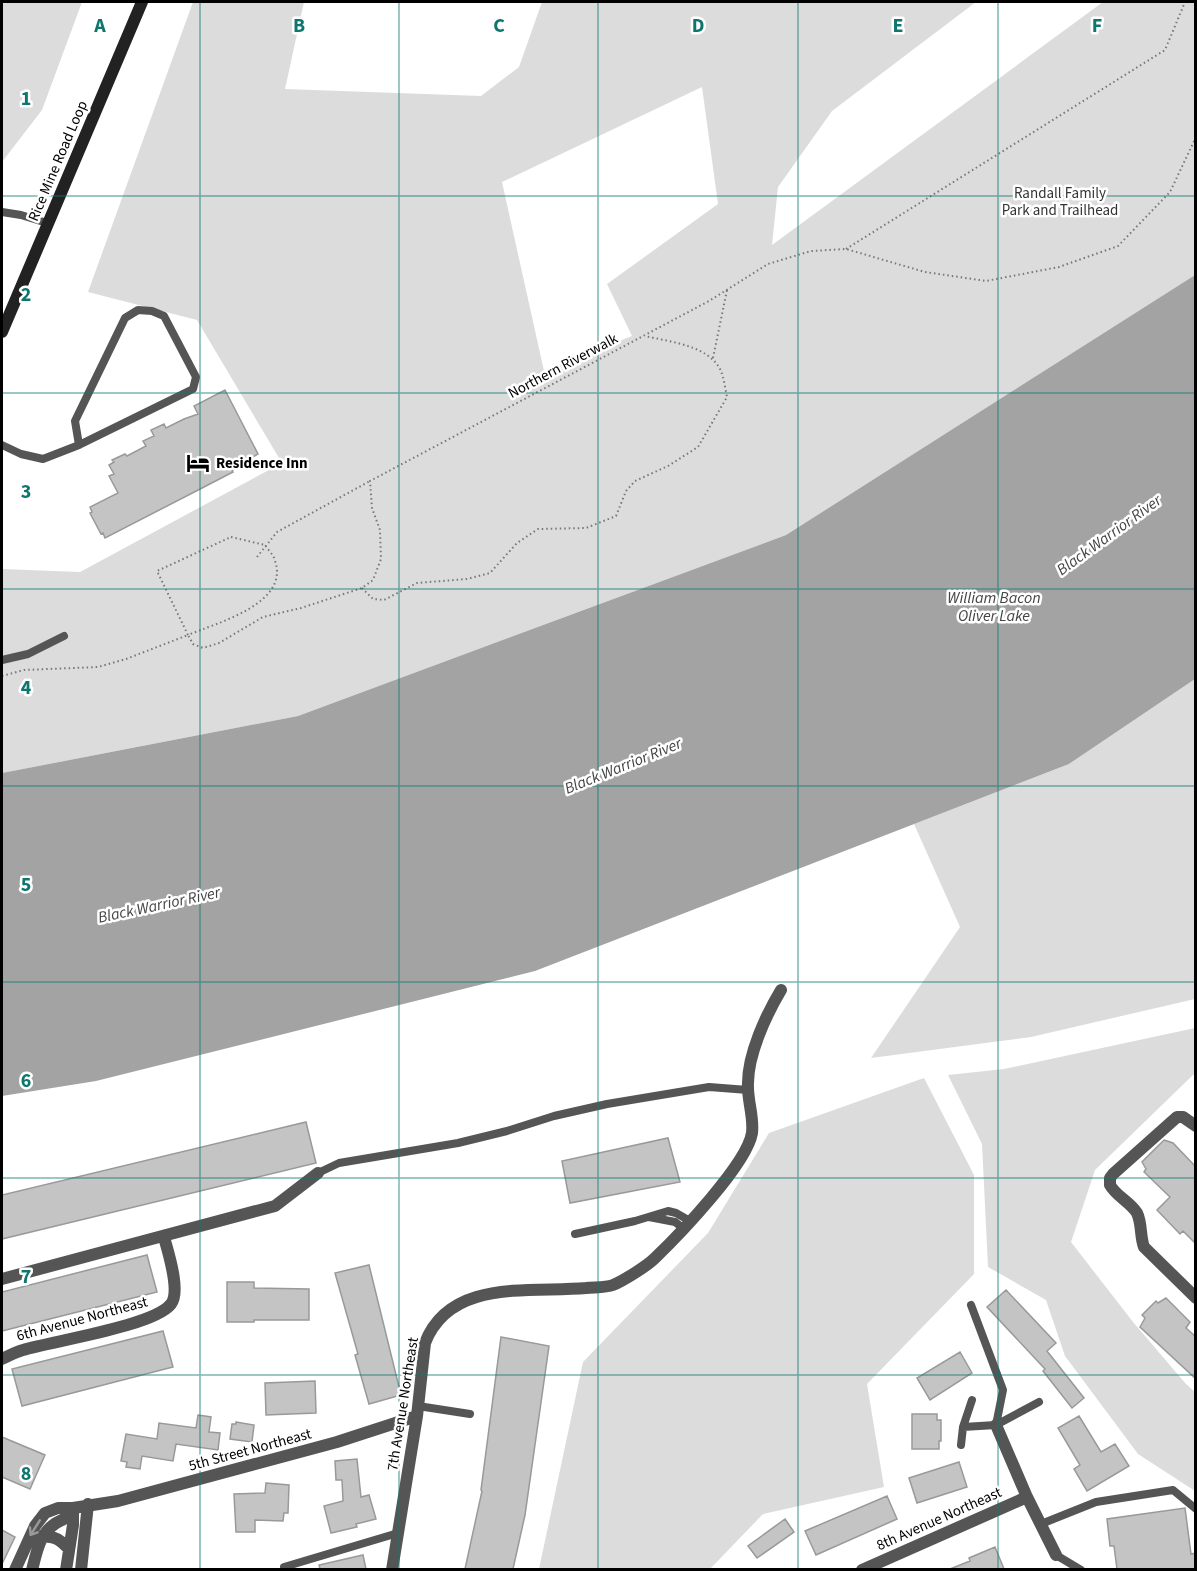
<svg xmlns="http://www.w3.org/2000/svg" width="1197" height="1571" viewBox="0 0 1197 1571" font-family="'Source Sans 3',sans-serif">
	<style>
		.green { fill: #dcdcdc; fill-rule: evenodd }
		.water { fill: #a3a3a3 }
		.building { fill: #c4c4c4; stroke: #999; stroke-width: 1.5 }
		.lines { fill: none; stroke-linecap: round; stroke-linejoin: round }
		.path { stroke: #777; stroke-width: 2; stroke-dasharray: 1.5 3; stroke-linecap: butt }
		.service { stroke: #555; stroke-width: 8 }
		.minor { stroke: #555; stroke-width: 12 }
		.secondary { stroke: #222; stroke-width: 12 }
		.oneway { stroke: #999 }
		.grid { fill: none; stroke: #0f766e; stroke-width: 1.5; stroke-opacity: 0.55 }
		.labels { text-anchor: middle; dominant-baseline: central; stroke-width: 5; stroke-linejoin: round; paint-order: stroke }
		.street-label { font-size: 15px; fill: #000; stroke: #fff }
		.park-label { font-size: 15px; fill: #333; stroke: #fff }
		.poi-label { font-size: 15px; font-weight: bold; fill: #000; stroke: #fff; text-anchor: start }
		.water-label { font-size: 16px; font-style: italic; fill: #444; stroke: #fff }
		.grid-label { font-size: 20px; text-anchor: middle; font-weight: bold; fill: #0f766e; stroke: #fff; stroke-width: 5; stroke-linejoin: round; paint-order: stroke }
	</style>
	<rect width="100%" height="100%" fill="#fff"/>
	<path class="green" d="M2 2H82L42 110 2 162Z
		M193 2H304L285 89 481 96 519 67 542 2H976L832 111 778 187 772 245 1103 2H1195V275L786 535 298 716 2 773V569L80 572 282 463 197 320 88 292ZM702 87 718 204 607 284 632 336 544 371 502 182Z
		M1195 679V999L1031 1037 871 1058 960 927 914 824 1069 764Z
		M1195 1028V1073L1095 1170 1071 1242 1133 1322 1186 1384 1195 1392V1491L1138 1454 1065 1356 1046 1300 988 1267 982 1144 948 1075 1004 1069Z
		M924 1078 974 1175V1274L867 1384 884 1487 763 1514 710 1569H539L583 1362 708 1233 769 1133Z"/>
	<path class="water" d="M1195 275V679L1069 764 535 971 96 1081 2 1096V773L298 716 786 535Z"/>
	<path class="building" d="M225 390 258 454 237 466 232 471 233 472 204 487 105 538 103 533 101 534 90 513 92 512 90 507 118 493 109 476 114 474 109 465 114 462 112 460 125 454 127 456 146 446 143 441 154 436 151 430 164 424 166 428 184 419 198 414 194 406Z
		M306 1122 316 1163 2 1239V1195Z
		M668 1138 680 1182 570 1203 562 1161Z
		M1164 1140 1173 1143 1196 1167V1244L1183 1231 1180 1234 1157 1210 1170 1197 1144 1172 1146 1169 1142 1162Z
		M147 1255 157 1292 2 1331V1292Z
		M369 1265 401 1395 369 1404 355 1355 358 1354 335 1273Z
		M227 1282H254V1288L309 1289V1320H254V1322H227Z
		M1006 1290 1056 1343 1047 1351 1084 1398 1072 1408 1043 1371 1045 1369 987 1307Z
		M1166 1298 1190 1322 1186 1328 1196 1337V1379L1140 1327 1145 1318 1142 1315 1156 1301 1158 1303Z
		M163 1331 173 1367 22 1406 12 1369Z
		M501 1337 549 1346 525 1515 513 1569H465L482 1491 481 1490Z
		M960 1352 972 1373 930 1400 917 1378Z
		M315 1381 316 1413 266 1415 265 1383Z
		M912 1414H937V1420H941V1441H939V1449H912Z
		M198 1415 211 1417 209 1432 220 1433 218 1450 176 1444 173 1461 142 1456 140 1469 126 1467 127 1462 121 1461 126 1434 157 1439 159 1423 196 1428Z
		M1079 1416 1101 1452 1115 1444 1129 1466 1087 1491 1074 1469 1080 1465 1058 1428Z
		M236 1422 254 1425 252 1442 230 1439 232 1424H236Z
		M2 1437 45 1455 30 1489 2 1477Z
		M357 1459 361 1497 369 1495 376 1519 356 1524 357 1527 331 1533 324 1506 343 1501 342 1480H336L335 1461Z
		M959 1462 967 1487 917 1503 909 1478Z
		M266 1483 289 1485 288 1513H284L283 1521 255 1520V1532H236L234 1494 265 1493Z
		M887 1496 897 1519 816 1555 805 1531Z
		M1185 1508 1191 1554 1196 1553V1569H1117L1114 1546H1110L1107 1519Z
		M785 1519 794 1532 757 1558 748 1546Z
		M2 1530 15 1537 2 1564Z
		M995 1547 1004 1569H950L970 1561 969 1558Z
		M363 1555 366 1569H320L319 1565Z"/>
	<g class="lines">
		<path class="path" d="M846 249 1165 50 1185 2
			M713 358 727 290
			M231 537 265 545C268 550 274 555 275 561 290 604 216 623 188 635L157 571Z
			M257 557 277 532 370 481
			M362 588 373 599 384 600 417 583 467 579 490 573 517 543 538 529 586 528 616 516 626 491 635 481 668 466 698 447 727 397C725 388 724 377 720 369 707 345 670 342 645 336
			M2 676 24 670 98 667 126 659 188 635 193 644 203 648 219 643 263 617 301 608 362 588 373 580 381 559 380 530 372 508 370 481 709 301 768 264 811 251 846 249 925 272 986 281 1059 267 1118 246 1170 192 1196 137"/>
		<path class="service" d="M2 212 21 215 47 223
			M2 445 21 454 43 459 79 445 193 389 196 377 164 316 152 311 138 310 125 318 75 421 79 445
			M2 660 28 654 64 636
			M318 1173 339 1163 458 1143 507 1131 554 1116 607 1104 709 1087 748 1090
			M649 1217 675 1222 683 1228
			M575 1234 635 1221 668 1211 676 1213 690 1221
			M971 1305 1003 1390 996 1425
			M972 1400 963 1427 996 1425 1039 1402
			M418 1406 470 1414
			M961 1445 963 1427
			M1041 1524 1096 1502 1173 1490 1196 1509
			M1056 1555 1081 1570
			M285 1570 284 1567 398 1533"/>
		<path class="minor" d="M1196 1126 1183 1117H1177L1113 1174 1110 1178V1185C1116 1196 1130 1202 1137 1213 1142 1223 1140 1237 1144 1247L1196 1298
			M2 1279 275 1206 318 1173
			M2 1359C8 1356 16 1352 23 1350 53 1341 154 1326 171 1304 181 1291 168 1252 164 1237
			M996 1425 1027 1497 1056 1555
			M43 1537C55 1535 61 1541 69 1549
			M15 1570 35 1526 45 1513 58 1508H73L118 1501 337 1442 417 1416
			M32 1570C36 1555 39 1536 52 1526 63 1517 65 1523 73 1508
			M66 1570 73 1525V1509
			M81 1570 88 1504
			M392 1570 417 1416 425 1343C450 1278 531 1293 586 1288 594 1287 605 1288 613 1285 623 1281 647 1266 655 1258 679 1235 747 1164 752 1133 754 1116 747 1100 748 1083 748 1054 766 1015 781 990
			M862 1570 1027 1497"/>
		<path class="secondary" d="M2 332 142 2"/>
	</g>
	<defs><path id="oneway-shaft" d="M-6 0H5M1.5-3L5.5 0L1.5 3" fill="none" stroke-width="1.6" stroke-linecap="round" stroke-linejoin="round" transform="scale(1.5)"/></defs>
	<use class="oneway" href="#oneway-shaft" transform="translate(35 1528) rotate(122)"/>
	<path class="grid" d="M200 2V1570M399 2V1570M598 2V1570M798 2V1570M998 2V1570M2 196H1196M2 393H1196M2 589H1196M2 786H1196M2 982H1196M2 1178H1196M2 1375H1196"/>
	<defs>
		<g id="hotel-bare" transform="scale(1.8)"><path d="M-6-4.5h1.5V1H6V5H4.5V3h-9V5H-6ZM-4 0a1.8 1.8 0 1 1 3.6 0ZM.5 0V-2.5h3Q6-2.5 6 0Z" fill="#000" stroke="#fff" stroke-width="2.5" paint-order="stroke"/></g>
	</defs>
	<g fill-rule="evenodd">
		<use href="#hotel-bare" x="198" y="463"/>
	</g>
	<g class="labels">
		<g class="street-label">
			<text transform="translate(58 161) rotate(-67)">Rice Mine Road Loop</text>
			<text transform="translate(563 366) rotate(-28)">Northern Riverwalk</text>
			<text transform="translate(82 1319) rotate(-15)">6th Avenue Northeast</text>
			<text transform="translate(403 1404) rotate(-81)">7th Avenue Northeast</text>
			<text transform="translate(250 1450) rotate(-15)">5th Street Northeast</text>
			<text transform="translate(939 1519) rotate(-24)">8th Avenue Northeast</text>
		</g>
		<g class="park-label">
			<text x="1060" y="193">Randall Family<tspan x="1060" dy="17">Park and Trailhead</tspan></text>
		</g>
		<g class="poi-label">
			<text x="216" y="463">Residence Inn</text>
		</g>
		<g class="water-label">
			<text transform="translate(1109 535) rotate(-36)">Black Warrior River</text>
			<text x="994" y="598">William Bacon<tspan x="994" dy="18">Oliver Lake</tspan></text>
			<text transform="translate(623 766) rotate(-22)">Black Warrior River</text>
			<text transform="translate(159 905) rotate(-12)">Black Warrior River</text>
		</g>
	</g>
	<g class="grid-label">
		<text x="100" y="32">A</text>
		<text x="299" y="32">B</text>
		<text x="499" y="32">C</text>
		<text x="698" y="32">D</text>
		<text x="898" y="32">E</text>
		<text x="1097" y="32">F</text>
		<text x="26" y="105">1</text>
		<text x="26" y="301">2</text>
		<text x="26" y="498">3</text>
		<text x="26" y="694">4</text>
		<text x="26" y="891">5</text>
		<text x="26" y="1087">6</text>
		<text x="26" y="1283">7</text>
		<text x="26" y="1480">8</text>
	</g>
	<rect width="1197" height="1571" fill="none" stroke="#000000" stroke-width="6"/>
</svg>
